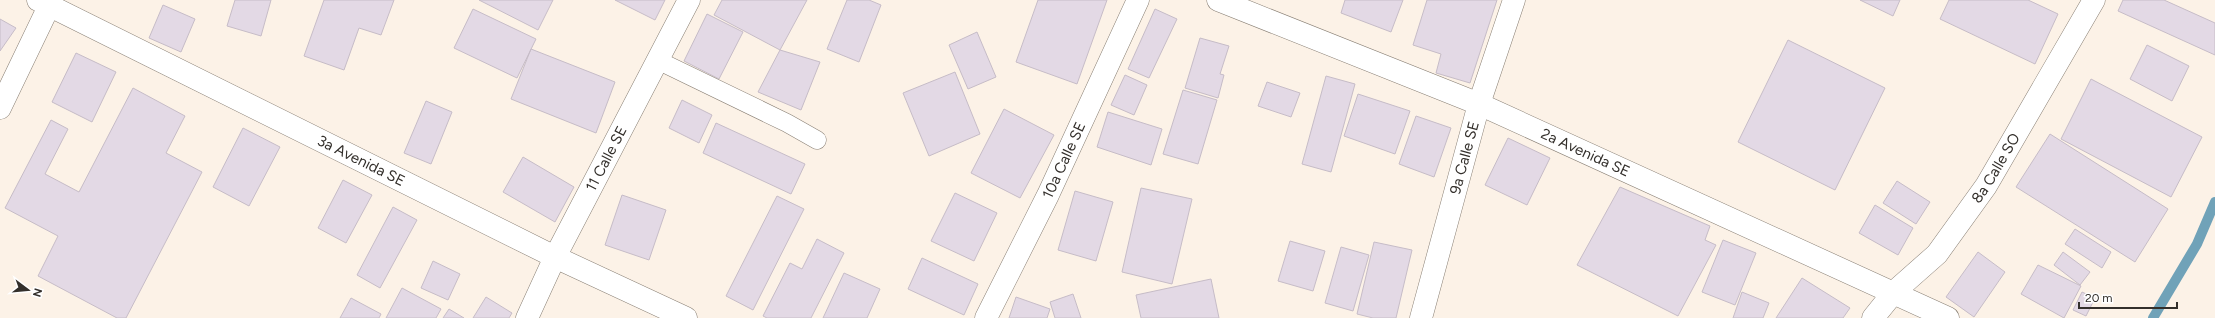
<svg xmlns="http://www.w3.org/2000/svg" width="2215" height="318" viewBox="0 0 2215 318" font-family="Figtree,sans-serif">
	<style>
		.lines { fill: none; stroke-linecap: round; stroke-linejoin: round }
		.stream { stroke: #70a2b8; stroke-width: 10 }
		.building { fill: #e3d9e5; stroke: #c6bcc7 }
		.service-casing { stroke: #887f74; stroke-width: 19 }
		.minor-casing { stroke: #887f74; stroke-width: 23 }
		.tertiary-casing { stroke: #887f74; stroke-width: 23 }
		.service { stroke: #fff; stroke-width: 18 }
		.minor { stroke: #fff; stroke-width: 22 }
		.tertiary { stroke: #fff; stroke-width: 22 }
		.labels { text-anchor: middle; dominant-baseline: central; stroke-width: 3.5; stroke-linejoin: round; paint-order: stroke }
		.street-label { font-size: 15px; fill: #332f2b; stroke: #fff }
	</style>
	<rect width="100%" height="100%" fill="#fcf2e7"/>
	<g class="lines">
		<path class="stream" d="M2153 318 2197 244 2215 202"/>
	</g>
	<path class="building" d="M235 0H271L261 36 227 26Z
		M324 0H394L381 35 359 28 344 70 304 56Z
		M479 0H553L538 30Z
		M615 0H665L655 20Z
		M722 0H807L780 50 714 15Z
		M847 0H869L881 5 859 62 827 49Z
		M1038 0H1107L1077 84 1016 62Z
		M1345 0H1403L1391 32 1341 13Z
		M1427 0H1497L1470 83 1436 73 1441 54 1413 45Z
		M1860 0H1900L1893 16Z
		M1949 0H2028L2058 14 2035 64 1940 19Z
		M2123 0H2164L2215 23V55L2118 11Z
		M163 5 195 19 181 52 149 38Z
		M473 9 536 39 517 78 454 48Z
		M1155 9 1177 19 1149 78 1128 69Z
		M707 14 743 32 719 79 684 61Z
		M0 19 16 28 0 51Z
		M977 32 996 77 968 89 949 45Z
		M1200 38 1229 46 1220 74 1224 75 1218 98 1185 88Z
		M1788 40 1885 88 1835 190 1738 142Z
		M2147 45 2189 66 2172 101 2130 79Z
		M531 49 615 82 596 133 511 99Z
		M780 50 820 62 801 110 758 92Z
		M76 53 116 72 92 122 52 102Z
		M955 72 980 134 929 156 903 93Z
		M1125 75 1147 85 1134 115 1111 105Z
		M1326 76 1355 84 1331 172 1302 164Z
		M2091 79 2202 137 2171 197 2061 139Z
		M1267 82 1300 93 1291 117 1258 106Z
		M133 88 185 116 166 153 202 172 126 318H117L38 276 58 236 5 208 51 120 68 129 45 174 79 192Z
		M1183 90 1217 100 1198 164 1163 154Z
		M1358 94 1410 111 1395 154 1344 136Z
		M682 100 712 115 699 143 669 128Z
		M426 101 452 112 431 164 404 153Z
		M1004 109 1054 135 1020 198 971 173Z
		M1108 112 1162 129 1151 165 1097 147Z
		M1416 116 1451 128 1434 177 1399 164Z
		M716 123 805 164 791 194 703 153Z
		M243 128 280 147 249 206 213 187Z
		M2050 134 2168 209 2135 262 2016 187Z
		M1508 138 1550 158 1527 205 1485 185Z
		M523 157 574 187 555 222 503 192Z
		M343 180 372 195 346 243 318 228Z
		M1897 181 1930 202 1916 224 1883 203Z
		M1620 187 1710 226 1705 240 1716 245 1678 316 1577 265Z
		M1141 188 1192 199 1172 284 1122 272Z
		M1075 191 1113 202 1096 261 1058 250Z
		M955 193 997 213 974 261 931 241Z
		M622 195 666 210 649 260 605 245Z
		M777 196 804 209 753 310 726 296Z
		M1875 205 1913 228 1898 255 1859 233Z
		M393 207 417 220 380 288 357 275Z
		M2075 229 2111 252 2102 268 2065 244Z
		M817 239 844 253 811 318H767L763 316 790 263 802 269Z
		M1723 240 1756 253 1735 305 1702 292Z
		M1290 241 1325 251 1313 291 1278 281Z
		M1374 242 1412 250 1396 318H1373L1357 314Z
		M1341 247 1369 255 1353 311 1325 303Z
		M1978 252 2005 272 1974 317 1946 297Z
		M2063 252 2090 272 2080 285 2054 265Z
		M922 258 978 284 964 315 908 289Z
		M433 261 460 274 448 300 421 288Z
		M2038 265 2081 286 2064 318 2021 294Z
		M844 273 880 289 867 318H823Z
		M1802 278 1850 308 1843 318H1776Z
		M1211 279 1219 318H1141L1136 295Z
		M402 288 441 309 436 318H386Z
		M1742 292 1769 303 1763 318H1733Z
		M2082 292 2095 298 2086 316 2073 310Z
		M1073 294 1081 318H1055L1050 302Z
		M486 297 512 313 509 318H473Z
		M1016 297 1050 309 1047 318H1009Z
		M351 298 381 314 379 318H340Z
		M449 309 464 318H443Z"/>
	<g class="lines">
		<g class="service-casing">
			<path id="service" d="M657 60 787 123 817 140"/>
		</g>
		<g class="minor-casing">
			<g id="minor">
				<path id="s1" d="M38 0 555 257 686 318"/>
				<path id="s2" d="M1218 0 1479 104 1948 318"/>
				<path d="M0 108 52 0"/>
				<path id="s3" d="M986 318 1048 195 1138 0"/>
				<path id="s4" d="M1421 318 1479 104 1514 0"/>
				<path id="s5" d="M1873 318 1894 292 1937 254 1986 186 2094 0"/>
			</g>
		</g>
		<g class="tertiary-casing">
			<g id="tertiary">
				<path id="s6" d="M527 318 555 257 689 0"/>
			</g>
		</g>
		<use href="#service" class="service"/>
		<use href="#minor" class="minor"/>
		<use href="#tertiary" class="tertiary"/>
	</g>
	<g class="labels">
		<g class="street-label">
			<text stroke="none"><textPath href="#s2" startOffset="398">2a Avenida SE</textPath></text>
			<text stroke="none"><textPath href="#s6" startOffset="178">11 Calle SE</textPath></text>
			<text stroke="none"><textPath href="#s4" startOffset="166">9a Calle SE</textPath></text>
			<text stroke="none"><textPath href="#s1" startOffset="361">3a Avenida SE</textPath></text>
			<text stroke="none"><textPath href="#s3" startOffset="176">10a Calle SE</textPath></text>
			<text stroke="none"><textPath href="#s5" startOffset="195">8a Calle SO</textPath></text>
		</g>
	</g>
	<g transform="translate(28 290) rotate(106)" stroke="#ffffff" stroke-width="3" paint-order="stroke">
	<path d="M0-3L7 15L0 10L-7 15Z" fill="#332f2b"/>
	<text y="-6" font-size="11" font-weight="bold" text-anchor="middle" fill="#332f2b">N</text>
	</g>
	<path d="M2079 302v6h98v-6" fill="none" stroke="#332f2b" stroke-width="2"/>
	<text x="2085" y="302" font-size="12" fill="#332f2b" stroke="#ffffff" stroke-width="3" paint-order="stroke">20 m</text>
</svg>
